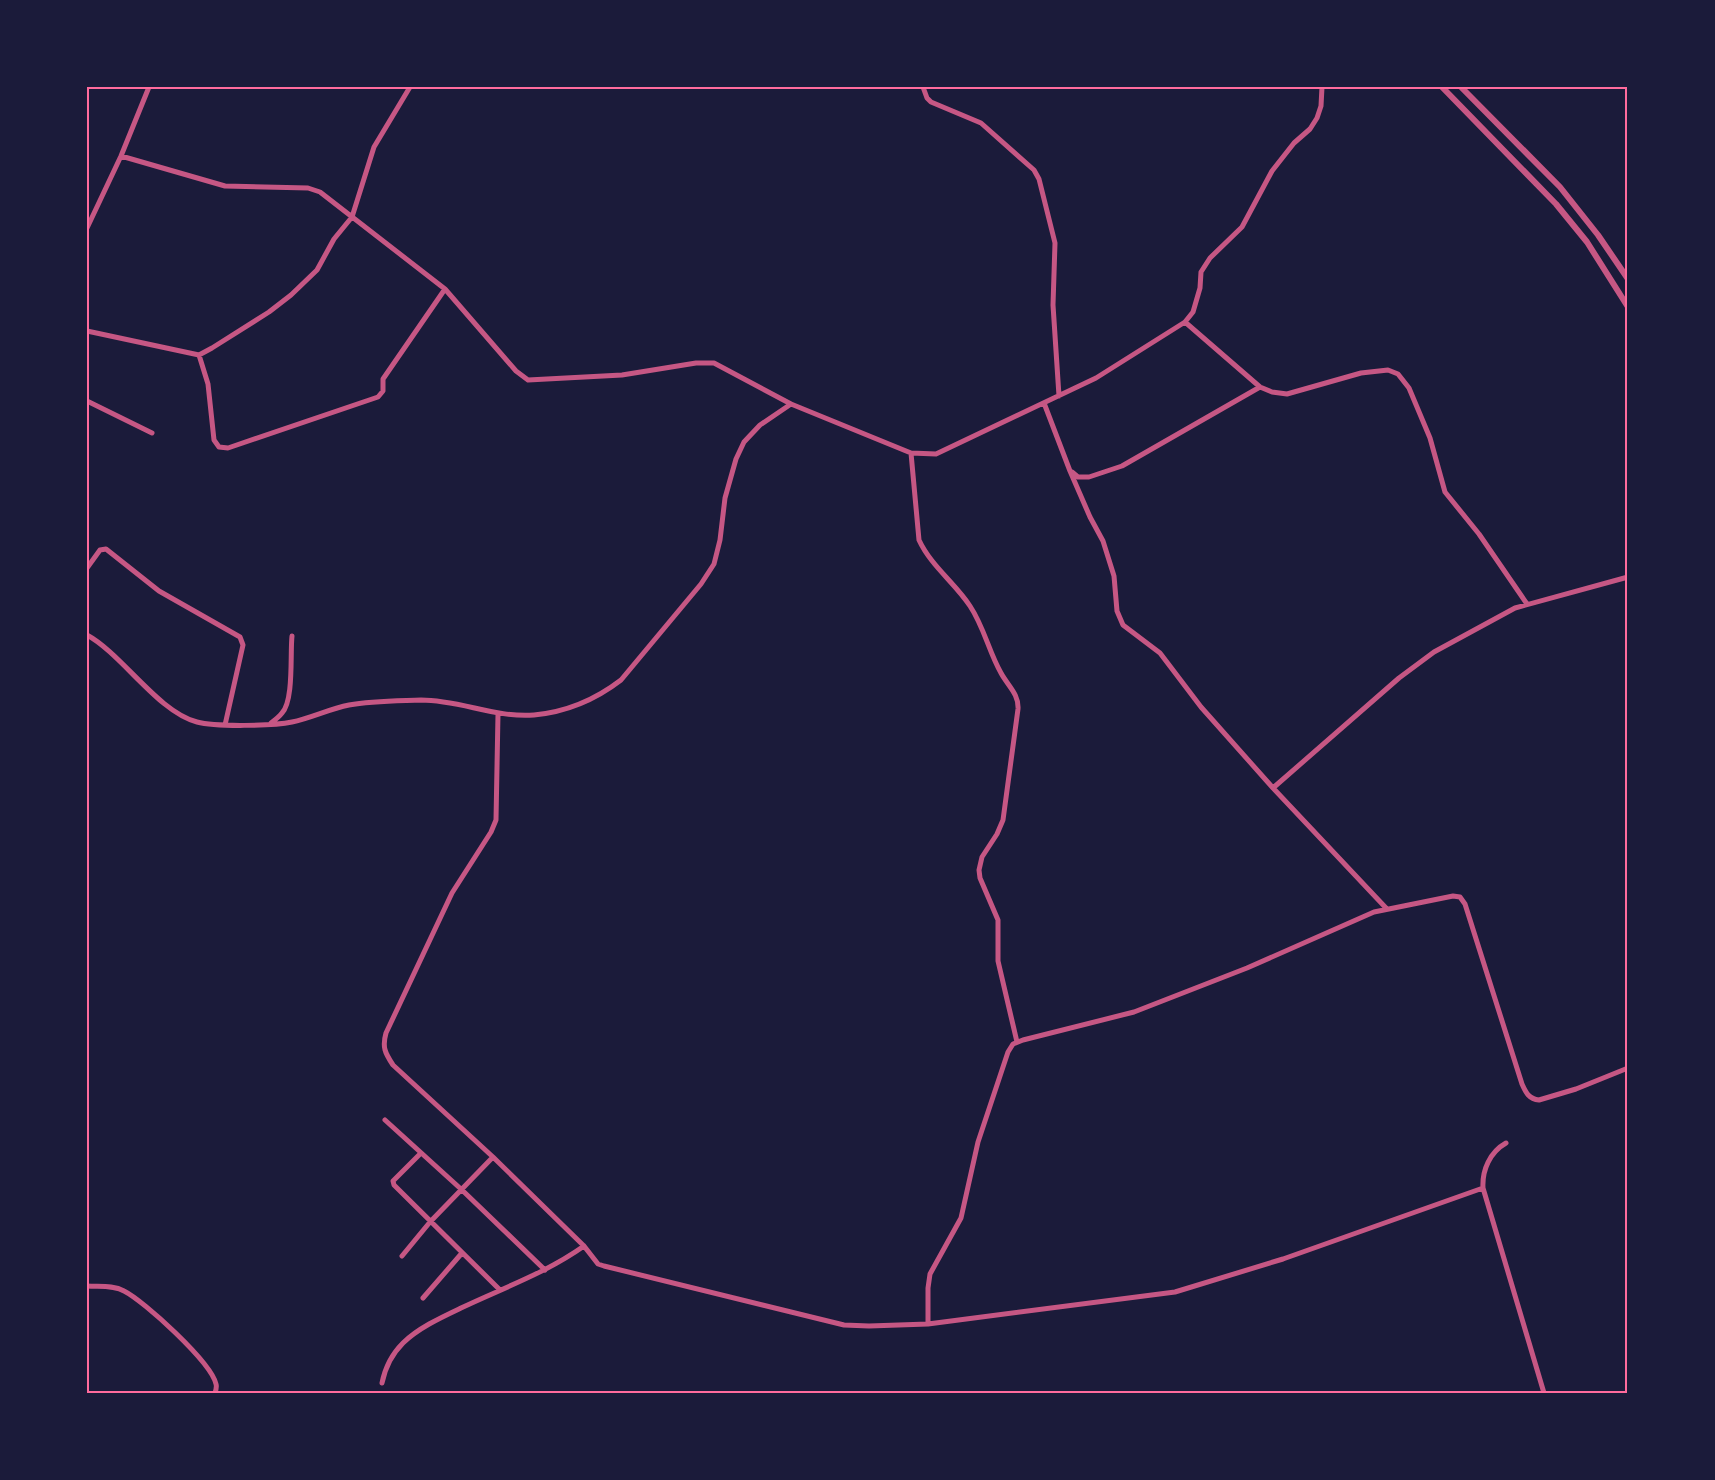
<svg xmlns="http://www.w3.org/2000/svg" width="1715" height="1480" viewBox="0 0 1715 1480" font-family="Lato,sans-serif">
	<style>
		.lines { fill: none; stroke-linecap: round; stroke-linejoin: round }
		.minor { stroke: #c65784; stroke-width: 5 }
		.tertiary { stroke: #c65784; stroke-width: 6 }
		.neatline { fill: none; stroke: #ff6b9d; stroke-width: 2 }
	</style>
	<rect width="100%" height="100%" fill="#1b1b3a"/>
	<g class="lines">
		<path class="minor" d="M923 87 927 98 931 102 981 123 1034 170 1039 179 1055 243 1053 305 1059 396
			M121 156 225 186 308 188 320 192 445 289 516 371 528 380 622 375 696 363H714L791 404
			M87 228 121 156 149 87
			M1185 322 1260 387 1272 392 1287 394 1361 373 1388 370 1398 374 1409 388 1430 438 1445 492 1479 534 1527 604
			M87 331 199 355 212 348 269 312 291 295 317 270 334 239 352 217 374 147 410 87
			M199 355 208 384 214 440 219 447 228 448 378 397 383 391V379L445 289
			M87 401 152 433
			M1044 403 1070 471 1090 517 1103 541 1114 576 1117 611 1123 625 1160 653 1201 707 1273 788 1386 908
			M911 453 919 540C931 566 955 583 970 606 984 627 989 652 1001 673 1008 686 1019 694 1018 709L1003 820 997 834 982 857 979 870 980 878 998 920V961L1017 1042
			M1072 472 1078 477H1089L1122 466 1260 387
			M87 568 100 550 106 549 159 591 240 637 243 645 225 725
			M87 635C122 654 158 712 197 722 215 727 273 726 292 722 311 718 329 709 349 705 372 701 397 701 421 700 460 700 495 718 534 715 566 712 595 700 621 680L701 584 714 564 720 540 725 498 736 459 744 442 760 425 791 404 911 453 936 454 1096 378 1185 322 1193 312 1200 288 1201 272 1210 258 1242 227 1272 171 1294 143 1310 129 1317 118 1321 106 1322 87
			M498 714 496 820 491 832 452 893 386 1033C382 1047 385 1053 393 1065L493 1157 584 1246 598 1264 604 1266 844 1325 869 1326 928 1324 1175 1292 1283 1259 1483 1188
			M271 723C275 720 279 717 282 713 294 700 290 654 292 636
			M1273 788 1399 678 1434 652 1515 608 1628 577
			M385 1120 462 1190 545 1270
			M1506 1143C1490 1152 1482 1170 1483 1188L1544 1393
			M421 1153 393 1181 394 1185 500 1290
			M402 1256 430 1222 493 1157
			M87 1286C99 1287 113 1285 124 1291 144 1301 211 1362 216 1384 217 1387 216 1390 215 1393
			M423 1298 462 1253
			M928 1324V1288L930 1274 961 1218 978 1142 1008 1052 1013 1044 1023 1040 1134 1012 1247 968 1374 912 1453 896 1460 897 1465 904 1522 1084C1526 1093 1529 1099 1539 1100L1576 1089 1628 1068
			M382 1383C385 1368 391 1355 403 1343 418 1328 442 1317 461 1308 503 1288 546 1273 584 1246"/>
		<path class="tertiary" d="M1442 87 1556 204 1587 242 1628 307
			M1461 87 1560 187 1598 235 1628 279"/>
	</g>
	<rect width="1715" height="1480" fill="none" stroke="#1b1b3a" stroke-width="177"/>
	<rect x="88" y="88" width="1538" height="1304" class="neatline"/>
</svg>
